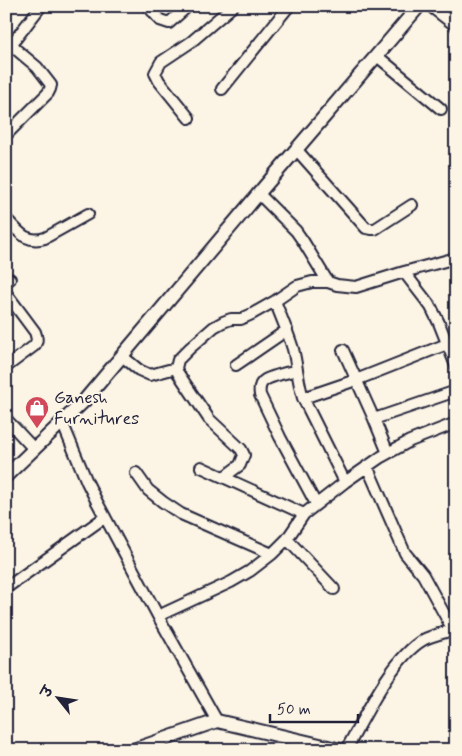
<svg xmlns="http://www.w3.org/2000/svg" width="462" height="756" viewBox="0 0 462 756" font-family="Mynerve,'Playpen Sans Deva',sans-serif">
	<style>
		.lines { fill: none; stroke-linecap: round; stroke-linejoin: round }
		.minor-casing { stroke: #22223b; stroke-width: 14 }
		.tertiary-casing { stroke: #22223b; stroke-width: 16 }
		.minor { stroke: #fcf5e5; stroke-width: 10 }
		.tertiary { stroke: #fcf5e5; stroke-width: 12 }
		.labels { text-anchor: middle; dominant-baseline: central; stroke-width: 4; stroke-linejoin: round; paint-order: stroke }
		.poi-label { font-size: 18px; fill: #22223b; stroke: #fcf5e5; text-anchor: start }
	</style>
	<rect width="100%" height="100%" fill="#fcf5e5"/>
	<filter id="ink" filterUnits="userSpaceOnUse"><feTurbulence type="fractalNoise" baseFrequency=".02" numOctaves="2"/><feDisplacementMap in="SourceGraphic" scale="10" xChannelSelector="R" yChannelSelector="G"/><feConvolveMatrix kernelMatrix="1 2 1 2 8 2 1 2 1" color-interpolation-filters="sRGB"/></filter>
	<g filter="url(#ink)">
		<g class="lines">
			<g class="minor-casing">
				<path id="minor" d="M148 6 160 20 169 23 188 6
					M430 6 456 26
					M6 41 37 67 51 85 50 89 48 93 6 135
					M11 45 41 6
					M377 56 441 109
					M222 89 289 6
					M189 118 159 81 155 73 161 62 191 42 233 6
					M296 149 366 228 371 229H375L412 205
					M258 193 296 231 303 241 328 282
					M6 219C19 231 25 244 45 238L88 214
					M404 272 431 307 439 323 456 366
					M6 282 10 279
					M6 293 35 332C37 338 38 341 34 346L6 367
					M275 301C281 317 288 332 293 349 297 365 298 382 303 398L345 482
					M343 350 374 419 388 453
					M122 356 139 370 150 375 176 368
					M236 365 287 330
					M297 370C290 372 271 376 265 380 260 383 259 389 260 395L280 437 316 504
					M303 398 356 380 447 344
					M6 419 34 449
					M374 419 456 391
					M62 422 87 482 97 502 158 616 217 721
					M367 466 405 553 423 575 453 630
					M201 467 304 514
					M136 473 148 490 163 502 181 514 272 554
					M224 477 240 465 244 455 241 449 209 419 178 373 176 368 178 360 190 348 214 327 223 322 231 319H241L252 314 275 301 297 286 312 282H328L337 285 356 287 404 272 456 258
					M287 539 334 589
					M6 588 105 517
					M158 616 231 582 250 571 272 554 287 539 304 514 345 482 381 457 410 441 456 423
					M346 750C364 718 392 658 423 640 430 636 447 632 456 629"/>
			</g>
			<g class="tertiary-casing">
				<path id="tertiary" d="M6 476 84 401 265 186 419 6
					M133 750 217 721 341 750"/>
			</g>
			<use href="#minor" class="minor"/>
			<use href="#tertiary" class="tertiary"/>
		</g>
	</g>
	<defs>
		<g id="shop-pin" transform="scale(1.25)"><path d="M0 17L-7.5 6A9.5 9.5 0 1 1 7.5 6Z" fill="#d1495b" stroke="#fcf5e5"/><path d="M-5-2.5h2.3a2.7 3.5 0 0 1 5.4 0H5L5.5 6h-11ZM-1.5-2.5h3a1.5 2.3 0 0 0-3 0Z" fill="#fff"/></g>
	</defs>
	<g fill-rule="evenodd">
		<use href="#shop-pin" x="37" y="408"/>
	</g>
	<g class="labels">
		<g class="poi-label">
			<text x="54" y="398">Ganesh<tspan x="54" dy="21">Furnitures</tspan></text>
		</g>
	</g>
	<rect width="462" height="756" fill="none" stroke="#fcf5e5" stroke-width="25"/>
	<rect x="12" y="12" width="437" height="731" fill="none" stroke="#22223b" stroke-width="2" filter="url(#ink)"/>
	<g transform="translate(58 698) rotate(300)" stroke="#fcf5e5" stroke-width="4" paint-order="stroke">
	<path d="M0-4L9 19L0 12L-9 19Z" fill="#22223b"/>
	<text y="-8" font-size="14" font-weight="bold" text-anchor="middle" fill="#22223b">उ</text>
	</g>
	<path d="M270 714v8h88v-8" fill="none" stroke="#22223b" stroke-width="2.5"/>
	<text x="277" y="714" font-size="15" fill="#22223b" stroke="#fcf5e5" stroke-width="4" paint-order="stroke">50 m</text>
</svg>
